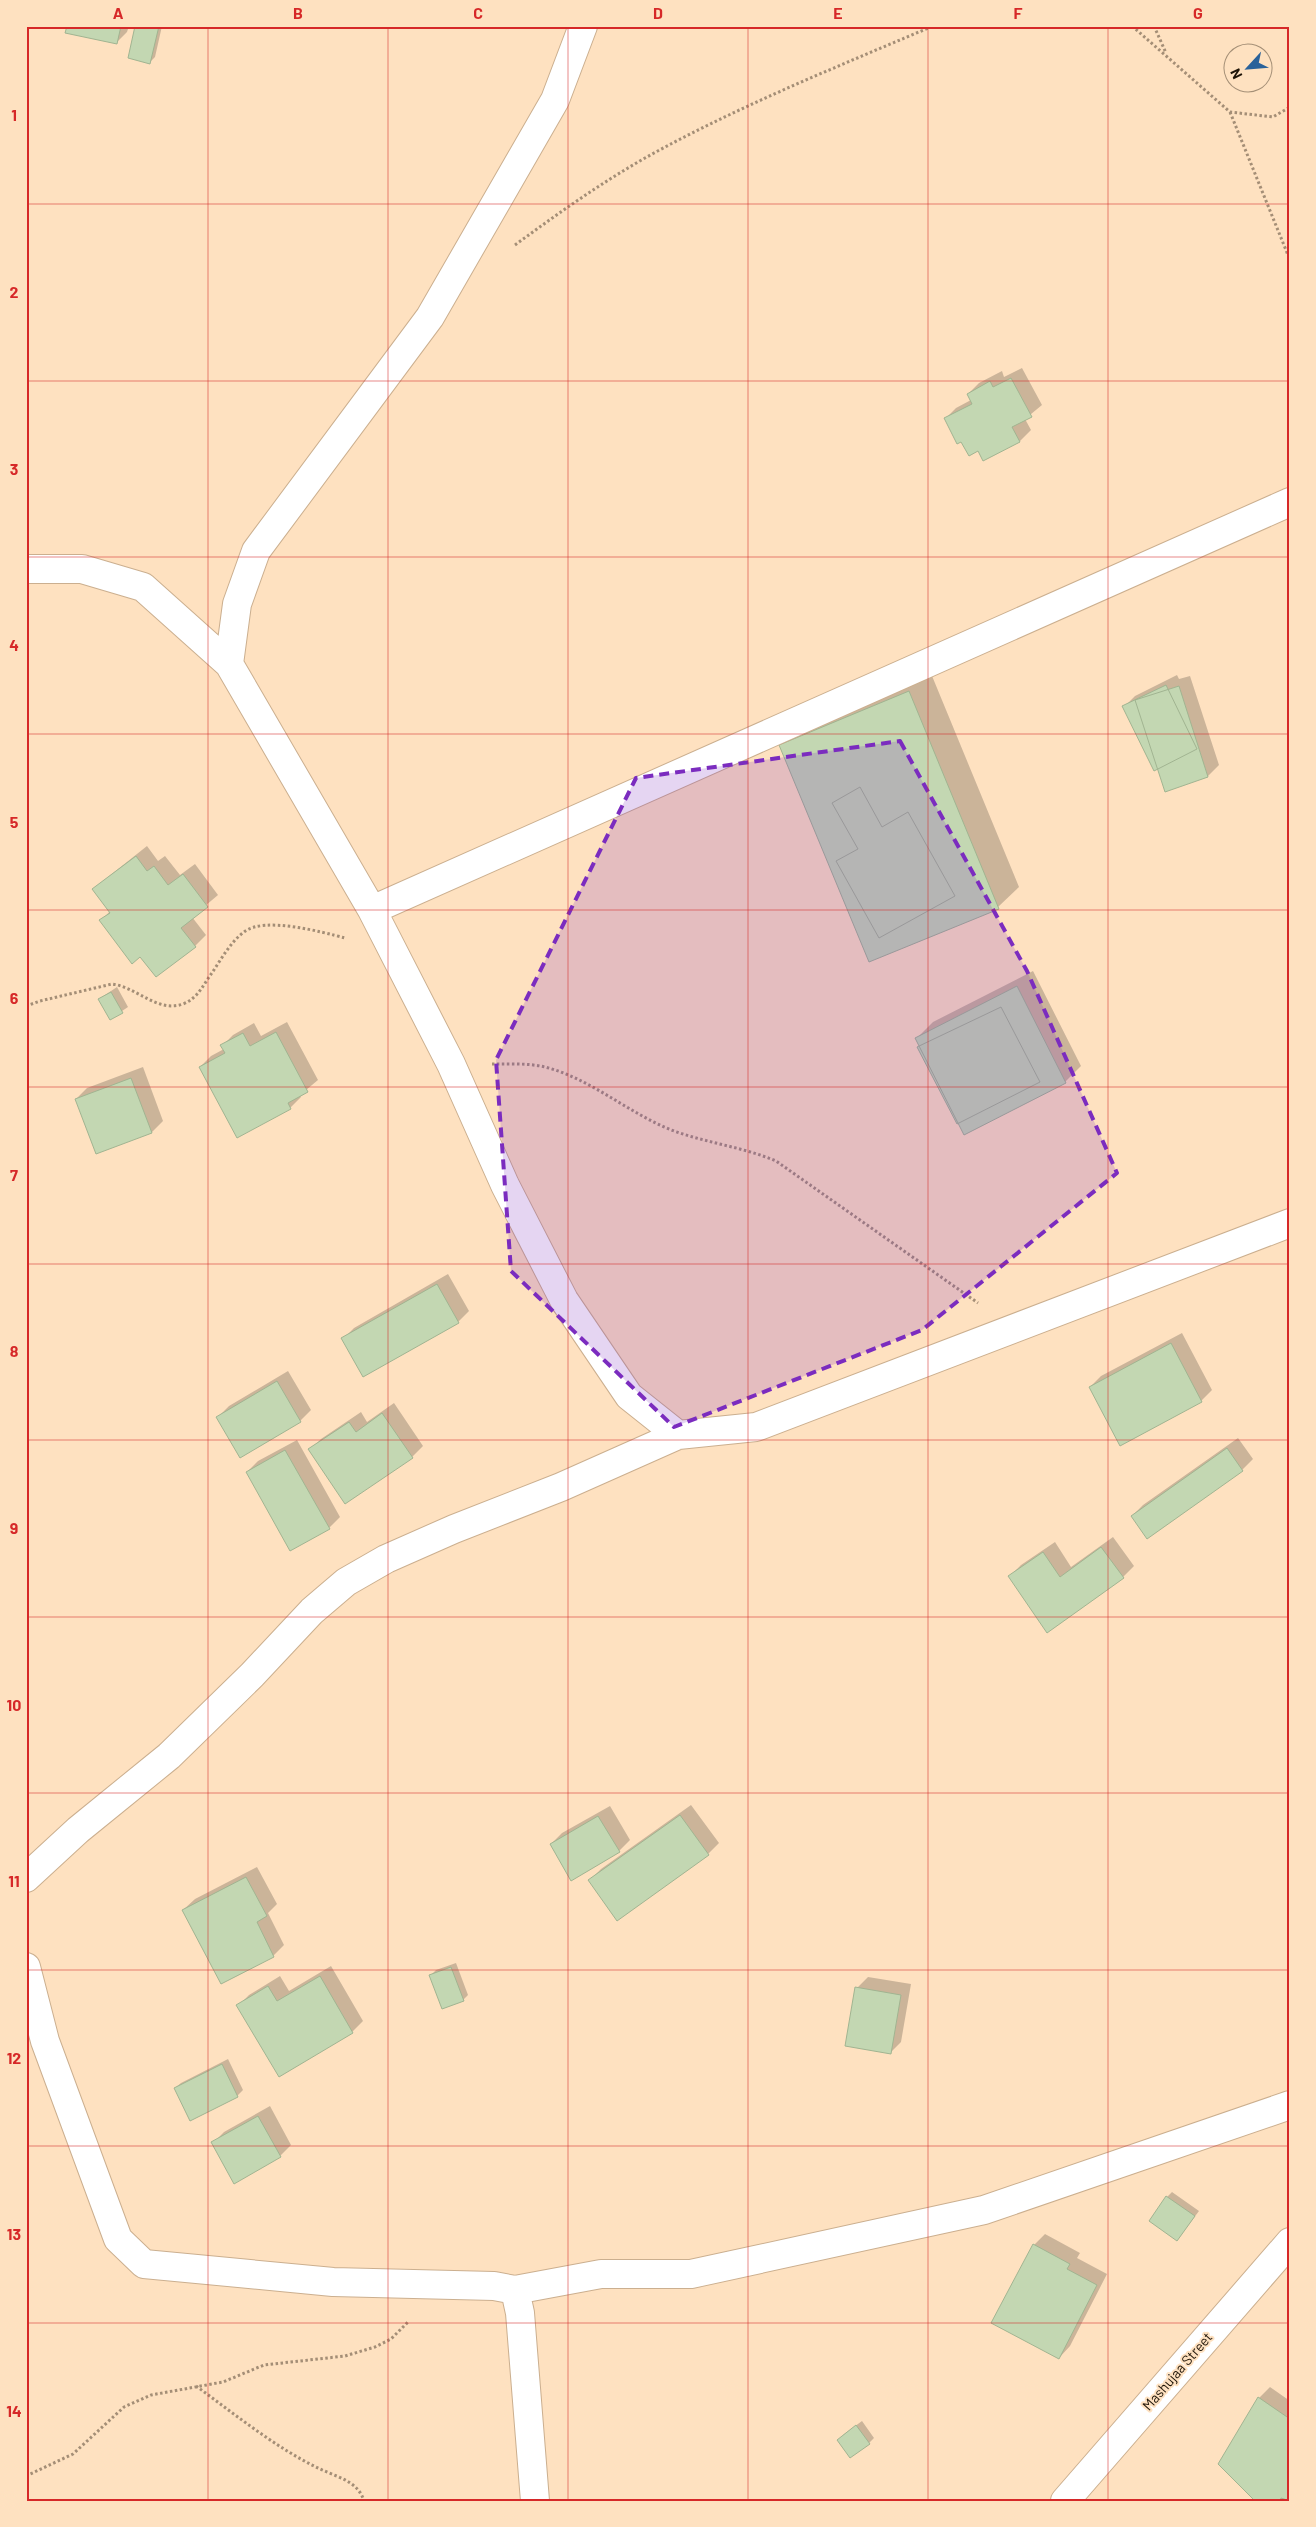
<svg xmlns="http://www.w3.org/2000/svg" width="1316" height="2527" viewBox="0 0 1316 2527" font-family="Barlow,sans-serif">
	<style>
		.shadow { fill: #0003 }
		.building { fill: #c3d7b2; stroke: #a1b491 }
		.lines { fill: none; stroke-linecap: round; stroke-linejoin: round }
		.street-casing { stroke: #cbaf8f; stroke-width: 30 }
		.path { stroke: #a48e76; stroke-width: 3; stroke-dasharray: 2.5 2.5; stroke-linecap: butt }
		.street { stroke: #fff; stroke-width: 28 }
		.marked { fill: #7b2cbf; fill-opacity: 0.2; stroke: #7b2cbf; stroke-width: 4; stroke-dasharray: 10 6; stroke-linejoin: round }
		.grid { fill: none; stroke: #d62828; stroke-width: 1; stroke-opacity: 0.55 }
		.labels { text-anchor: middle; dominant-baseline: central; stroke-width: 4; stroke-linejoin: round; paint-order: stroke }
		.street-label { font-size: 14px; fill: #1e1408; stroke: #fee1c0 }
		.neatline { fill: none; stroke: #d62828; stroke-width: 2 }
		.grid-label { font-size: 16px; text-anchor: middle; font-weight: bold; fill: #d62828 }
	</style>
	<rect width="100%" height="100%" fill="#fee1c0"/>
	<path class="shadow" d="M68 26H129L127 32 116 43Z
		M136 26H162L155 57 150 62Z
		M1022 368 1042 405 1025 419 1031 430 1020 441 984 459 979 449 945 419 956 408 971 400 968 394 979 383 1002 371 1004 377Z
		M930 671 1019 887 998 907 781 745 802 724Z
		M1177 675 1179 679 1190 676 1219 765 1208 776 1158 767 1124 707 1135 696Z
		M147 846 158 861 165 856 180 875 195 864 218 895 192 917 206 935 195 946 140 955 101 921 110 911 93 889Z
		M1033 971 1081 1066 1065 1082 916 1039 933 1022Z
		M117 987 128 1007 110 1019 99 999Z
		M287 1022 318 1080 300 1095 301 1097 290 1108 200 1067 211 1056 224 1049 222 1046 233 1035 254 1023 261 1036Z
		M143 1067 163 1121 152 1132 76 1099 87 1088Z
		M448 1274 469 1311 458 1322 343 1339 354 1328Z
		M1182 1333 1212 1390 1201 1401 1090 1387 1101 1376Z
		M288 1371 311 1410 300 1421 218 1417 229 1406Z
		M394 1403 423 1446 412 1457 310 1450 321 1439 361 1412 367 1422Z
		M1238 1438 1253 1459 1242 1470 1132 1516 1143 1505Z
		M297 1440 340 1517 329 1528 247 1472 258 1461Z
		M1113 1537 1134 1566 1123 1577 1048 1631 1010 1576 1021 1565 1055 1542 1071 1567Z
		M691 1805 719 1843 708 1854 590 1880 601 1869Z
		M610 1806 630 1840 619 1851 551 1844 562 1833Z
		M257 1867 277 1904 268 1913 284 1945 273 1956 221 1983 183 1910 195 1899Z
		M456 1963 468 1995 463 2000 430 1976 436 1970Z
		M331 1966 363 2021 352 2032 238 2006 249 1995 280 1976 289 1991Z
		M868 1977 911 1984 901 2042 890 2053 857 1988Z
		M228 2059 243 2090 237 2096 190 2119 175 2088 181 2083Z
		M270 2106 291 2145 280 2156 213 2143 224 2132Z
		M1172 2192 1199 2211 1177 2240 1167 2197Z
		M1045 2234 1080 2253 1077 2258 1107 2274 1070 2346 1059 2358 1034 2245Z
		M1270 2387 1290 2401V2501L1285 2499 1257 2501 1259 2398Z
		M862 2421 874 2438 869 2443 843 2435Z"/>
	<path class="building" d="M67 26H121L117 44 65 33Z
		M135 26H159L150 64 128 58Z
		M1011 378 1032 417 1012 427 1020 442 983 461 978 451 969 456 961 442 957 444 944 418 972 404 967 394 990 381 993 387Z
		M1166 685 1197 749 1154 771 1122 706Z
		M1179 686 1208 777 1165 792 1135 700Z
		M909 691 999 909 869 962 779 745Z
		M860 787 882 827 908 812 955 896 879 938 836 861 858 849 832 803Z
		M136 856 147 871 154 866 168 885 183 874 208 907 181 928 196 947 156 977 140 957 132 964 99 920 110 913 92 889Z
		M1017 986 1066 1083 964 1135 915 1038Z
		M111 992 123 1013 110 1020 98 999Z
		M1001 1007 1040 1082 957 1124 917 1047Z
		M276 1032 308 1092 288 1103 291 1109 237 1138 199 1067 225 1053 220 1045 243 1033 250 1046Z
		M131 1078 152 1133 96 1154 75 1099Z
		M437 1284 459 1323 363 1377 341 1338Z
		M1171 1343 1202 1402 1120 1446 1089 1387Z
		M277 1381 301 1422 240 1458 216 1417Z
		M382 1413 413 1458 345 1504 308 1449 349 1422 356 1432Z
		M1227 1448 1243 1471 1147 1539 1131 1516Z
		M285 1450 330 1529 290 1551 246 1472Z
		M1101 1547 1124 1578 1047 1633 1008 1576 1043 1552 1060 1577Z
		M680 1815 709 1855 617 1921 588 1880Z
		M598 1816 620 1852 571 1881 550 1844Z
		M246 1877 267 1916 257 1922 274 1957 221 1984 182 1910Z
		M451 1967 464 2001 442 2009 429 1975Z
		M320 1976 353 2033 279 2077 236 2005 268 1986 277 2001Z
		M855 1987 901 1995 891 2054 845 2046Z
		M222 2064 238 2097 190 2121 174 2088Z
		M258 2116 281 2157 234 2184 211 2142Z
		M1166 2196 1195 2216 1177 2241 1149 2221Z
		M1033 2244 1070 2264 1067 2269 1097 2285 1059 2359 991 2323Z
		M1258 2397 1290 2419V2501L1281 2498 1280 2501H1255L1218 2464Z
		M856 2425 870 2444 850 2458 837 2440Z"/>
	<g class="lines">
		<g class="street-casing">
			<path id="street" d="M26 569H82L143 587 229 664 372 910 451 1064 505 1185 564 1300 629 1396 678 1435 756 1427 1290 1223
				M229 664 237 604 256 551 430 317 555 100 583 26
				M372 910 1290 502
				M26 1878 78 1830 169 1756 252 1675 312 1611 346 1582 386 1559 454 1529 561 1487 678 1435
				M26 1967 45 2041 118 2239 144 2264 333 2282 494 2286 515 2290 520 2313 535 2501
				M515 2290 601 2274H691L984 2210 1290 2105
				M1065 2501 1290 2242"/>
		</g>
		<path class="path" d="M1132 26 1230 112 1273 117 1290 107
			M1154 26 1166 53
			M1230 112 1290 260
			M515 245C560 212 605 180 654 153 744 104 839 66 933 26
			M26 1006 40 1001 112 984C137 987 157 1013 183 1004 196 999 202 988 209 977 220 962 229 943 244 932 264 916 322 932 345 938
			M492 1064C509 1064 528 1063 545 1067 592 1079 629 1114 674 1131 707 1143 743 1147 776 1161L978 1303
			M196 2386C236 2415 276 2448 320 2469 337 2477 358 2481 364 2501
			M26 2476 73 2454 124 2407 151 2395 223 2382 264 2365 345 2356 375 2347 391 2339 409 2321"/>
		<use href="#street" class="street"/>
	</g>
	<path class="marked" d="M900 741 1027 971 1117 1173 922 1330 674 1427 511 1271 496 1060 636 778Z"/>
	<path class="grid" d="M208 26V2501M388 26V2501M568 26V2501M748 26V2501M928 26V2501M1108 26V2501M26 204H1290M26 381H1290M26 557H1290M26 734H1290M26 910H1290M26 1087H1290M26 1264H1290M26 1440H1290M26 1617H1290M26 1793H1290M26 1970H1290M26 2146H1290M26 2323H1290"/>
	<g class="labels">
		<g class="street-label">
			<text transform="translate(1177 2371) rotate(-49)">Mashujaa Street</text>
		</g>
	</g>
	<rect width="1316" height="2527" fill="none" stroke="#fee1c0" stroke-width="55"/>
	<g transform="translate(1248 68) rotate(244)"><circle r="24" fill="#fee1c0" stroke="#a48f76"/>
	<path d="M0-4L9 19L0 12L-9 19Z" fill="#2a629a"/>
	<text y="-8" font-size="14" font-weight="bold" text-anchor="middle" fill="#1e1408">N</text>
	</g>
	<rect x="28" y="28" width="1260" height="2472" class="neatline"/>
	<g class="grid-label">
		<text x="118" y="19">A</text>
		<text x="298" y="19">B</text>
		<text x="478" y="19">C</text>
		<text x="658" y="19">D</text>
		<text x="838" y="19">E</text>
		<text x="1018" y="19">F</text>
		<text x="1198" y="19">G</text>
		<text x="14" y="121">1</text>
		<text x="14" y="298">2</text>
		<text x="14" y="475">3</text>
		<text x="14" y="651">4</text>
		<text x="14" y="828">5</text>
		<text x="14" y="1004">6</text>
		<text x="14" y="1181">7</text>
		<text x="14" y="1357">8</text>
		<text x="14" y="1534">9</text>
		<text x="14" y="1711">10</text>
		<text x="14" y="1887">11</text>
		<text x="14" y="2064">12</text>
		<text x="14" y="2240">13</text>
		<text x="14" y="2417">14</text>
	</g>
</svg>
